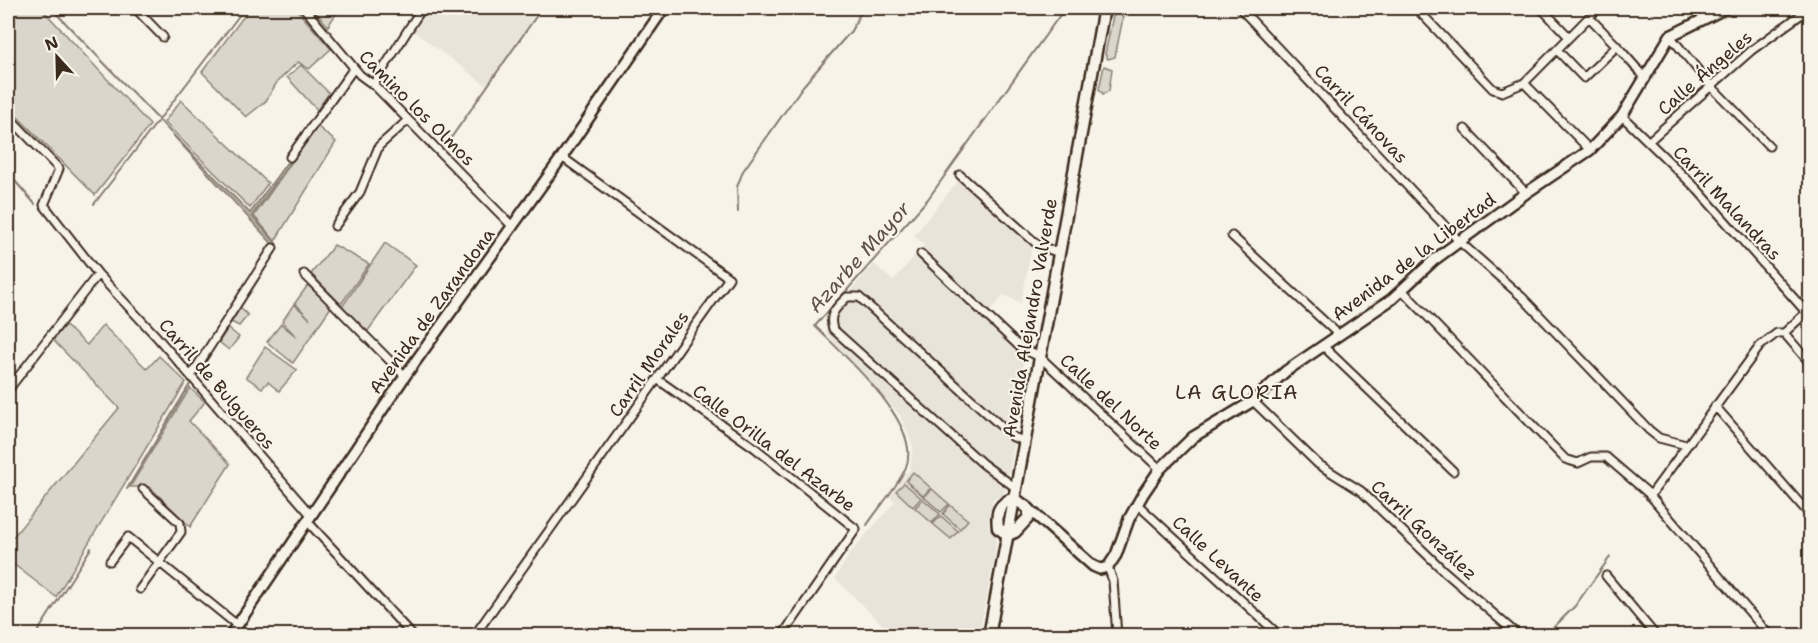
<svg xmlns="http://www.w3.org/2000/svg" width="1818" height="643" viewBox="0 0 1818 643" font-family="'Shantell Sans',sans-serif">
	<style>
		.built { fill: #e9e4d9 }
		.green { fill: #dbd6cb; stroke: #8b8074; stroke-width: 1.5 }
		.water { fill: #b4aca0; stroke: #84786c; stroke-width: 1.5 }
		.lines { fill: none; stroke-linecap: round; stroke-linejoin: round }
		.stream { stroke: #84786c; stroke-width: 2 }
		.street-casing { stroke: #3b2a1e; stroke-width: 11 }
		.secondary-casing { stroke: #3b2a1e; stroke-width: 14 }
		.primary-casing { stroke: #3b2a1e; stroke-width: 15 }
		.street { stroke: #f7f3e8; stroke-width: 7 }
		.secondary { stroke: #f7f3e8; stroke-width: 9 }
		.primary { stroke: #f7f3e8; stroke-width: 10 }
		.labels { text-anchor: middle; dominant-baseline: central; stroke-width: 4.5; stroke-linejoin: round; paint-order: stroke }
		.street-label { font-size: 18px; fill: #3b2a1e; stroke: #f7f3e8 }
		.water-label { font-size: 20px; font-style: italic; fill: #5f5145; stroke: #f7f3e8 }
		.neighbourhood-label { font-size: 20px; letter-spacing: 1.5px; fill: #3b2a1e; stroke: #f7f3e8 }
	</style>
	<rect width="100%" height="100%" fill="#f7f3e8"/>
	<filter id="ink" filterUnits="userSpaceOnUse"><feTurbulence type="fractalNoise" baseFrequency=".0167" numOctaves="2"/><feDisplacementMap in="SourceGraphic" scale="12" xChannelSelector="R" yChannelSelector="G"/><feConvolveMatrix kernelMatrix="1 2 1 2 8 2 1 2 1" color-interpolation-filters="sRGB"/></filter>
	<g filter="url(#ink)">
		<path class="built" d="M427 8H540L487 86 412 30Z
			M959 180 1032 246 1021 303 1004 295 984 318 1025 355 1012 441 1014 445 1006 489 1001 497 993 498 988 527 996 536 995 555 979 635H893L835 578 851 552 895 502 890 496 910 469 913 446 900 415 827 335 825 320 874 264 893 281 924 245 914 235Z"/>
		<path class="green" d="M8 8H41L150 125 95 195 8 107Z
			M250 8H295L331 49 309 69 298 62 277 82 266 101 246 117 202 72Z
			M312 8H340L328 26Z
			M1119 13 1123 18 1115 57 1108 59 1105 54 1113 16Z
			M301 65 329 93 317 110 287 77Z
			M1104 66 1112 69 1109 91 1103 94 1099 89Z
			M181 100 268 183 250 208 164 122Z
			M317 126 336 142 275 241 254 216Z
			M385 243 416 265 367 332 342 307Z
			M334 245 369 264 341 304 311 274Z
			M308 285 331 307 293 363 267 342 281 324 297 337 282 322 294 304 310 319 295 303Z
			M240 308 248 315 239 326 231 322Z
			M65 325 87 345 103 325 147 369 159 356 186 382 56 597 8 560V543L119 408 53 340Z
			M228 328 239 337 229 350 219 342Z
			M265 347 297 370 279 391 268 382 262 388 246 377Z
			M190 388 205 402 189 421 230 464 190 527 150 487H130Z
			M913 472 931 488 923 496 906 481Z
			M904 483 921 498 913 507 896 491Z
			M932 489 949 504 941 512 924 497Z
			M923 499 940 514 932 523 915 508Z
			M950 505 968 520 960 529 943 514Z
			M941 516 958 531 951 539 933 524Z"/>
		<path class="water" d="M159 120 250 213 309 132 311 133 252 216 277 244 275 247Z"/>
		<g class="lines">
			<path class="stream" d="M51 8 159 120
				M446 145 542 8
				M8 173 35 204
				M94 204 245 8
				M738 212 737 187 743 171 803 86 851 31 863 8
				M127 489 190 384
				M867 525C878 508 899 485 906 467 923 423 843 355 815 326L928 199 1065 8
				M35 636 91 548
				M1545 636 1575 606 1610 557"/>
			<g class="street-casing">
				<path id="street" d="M135 8 163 37
					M304 8 360 75 375 86 513 227
					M1240 8 1460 242 1522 297 1649 430 1659 438 1686 445
					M1416 8 1493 89 1502 92 1524 83 1590 150
					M1802 8 1810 17
					M1543 10 1569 37
					M1589 17 1617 46
					M1670 36 1711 86 1769 146
					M1557 50 1584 78 1617 46 1646 79
					M1524 83 1598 8
					M373 85 422 8
					M8 116 59 169 44 205 98 274 8 390
					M1622 116 1696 188 1806 312
					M1465 129 1526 193
					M1649 141 1752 50 1810 8
					M290 157 354 68
					M960 175 1038 245 1059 253
					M335 226 360 192 379 146 408 120
					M1232 236 1339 335
					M921 254 1021 348 1040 357 1160 469
					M98 274 156 336 311 515
					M304 274 405 376
					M1403 291 1565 459 1578 463 1591 457H1606L1648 493 1770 636
					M1784 333 1810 363
					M1323 346 1453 471
					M191 376 273 248
					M657 379 755 448 856 529 782 636
					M1253 401 1318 464 1361 491 1444 571 1519 636
					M1715 406 1810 515
					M1016 488 983 464 833 329C828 314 836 308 847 297H859L1013 437 1025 441
					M1650 496 1760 346 1777 333H1784L1810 309
					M1137 504 1280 636
					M307 521 413 636
					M110 561 128 537 237 625
					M1108 567 1113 581 1117 636
					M1606 576 1656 636
					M140 589 181 532 180 523 143 489
					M474 636 729 278 562 157"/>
			</g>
			<g class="secondary-casing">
				<path id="secondary" d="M1029 509 1093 566 1100 569 1108 567 1116 555 1129 519 1143 494 1160 469 1193 437 1253 401 1286 371 1392 299 1434 260 1526 193 1590 150 1622 116 1670 36 1726 8
					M230 636 405 376 562 157 664 8"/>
			</g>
			<g class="primary-casing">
				<path id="primary" d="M1014 498 1029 509V517L1015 532 1008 535 998 528C996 512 998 504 1014 498Z
					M989 636 1104 8"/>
			</g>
			<use href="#street" class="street"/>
			<use href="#secondary" class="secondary"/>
			<use href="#primary" class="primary"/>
		</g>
	</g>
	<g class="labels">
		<g class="street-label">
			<text transform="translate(1705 73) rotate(-41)">Calle Ángeles</text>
			<text transform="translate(417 108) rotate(45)">Camino los Olmos</text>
			<text transform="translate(1361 114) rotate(47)">Carril Cánovas</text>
			<text transform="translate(1727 203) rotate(47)">Carril Malandras</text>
			<text transform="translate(1414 257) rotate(-37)">Avenida de la Libertad</text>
			<text transform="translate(432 311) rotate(-54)">Avenida de Zarandona</text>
			<text transform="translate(1030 318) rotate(-80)">Avenida Alejandro Valverde</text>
			<text transform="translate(649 364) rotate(-55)">Carril Morales</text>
			<text transform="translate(217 384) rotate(49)">Carril de Bulgueros</text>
			<text transform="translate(1111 402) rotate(43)">Calle del Norte</text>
			<text transform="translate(774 448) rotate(37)">Calle Orilla del Azarbe</text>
			<text transform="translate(1424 530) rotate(43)">Carril González</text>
			<text transform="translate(1218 559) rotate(43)">Calle Levante</text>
		</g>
		<g class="water-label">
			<text transform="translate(859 257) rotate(-48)">Azarbe Mayor</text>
		</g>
		<g class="neighbourhood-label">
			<text x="1237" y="392">LA GLORIA</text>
		</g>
	</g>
	<rect width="1818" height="643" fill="none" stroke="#f7f3e8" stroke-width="30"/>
	<rect x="15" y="15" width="1788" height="613" fill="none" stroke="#3b2a1e" stroke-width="2" filter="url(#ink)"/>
	<g transform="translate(57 57) rotate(338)" stroke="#f7f3e8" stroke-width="4.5" paint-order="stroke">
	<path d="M0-4.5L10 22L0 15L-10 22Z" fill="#3b2a1e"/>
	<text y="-9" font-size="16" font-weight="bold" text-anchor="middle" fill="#3b2a1e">N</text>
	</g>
</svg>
